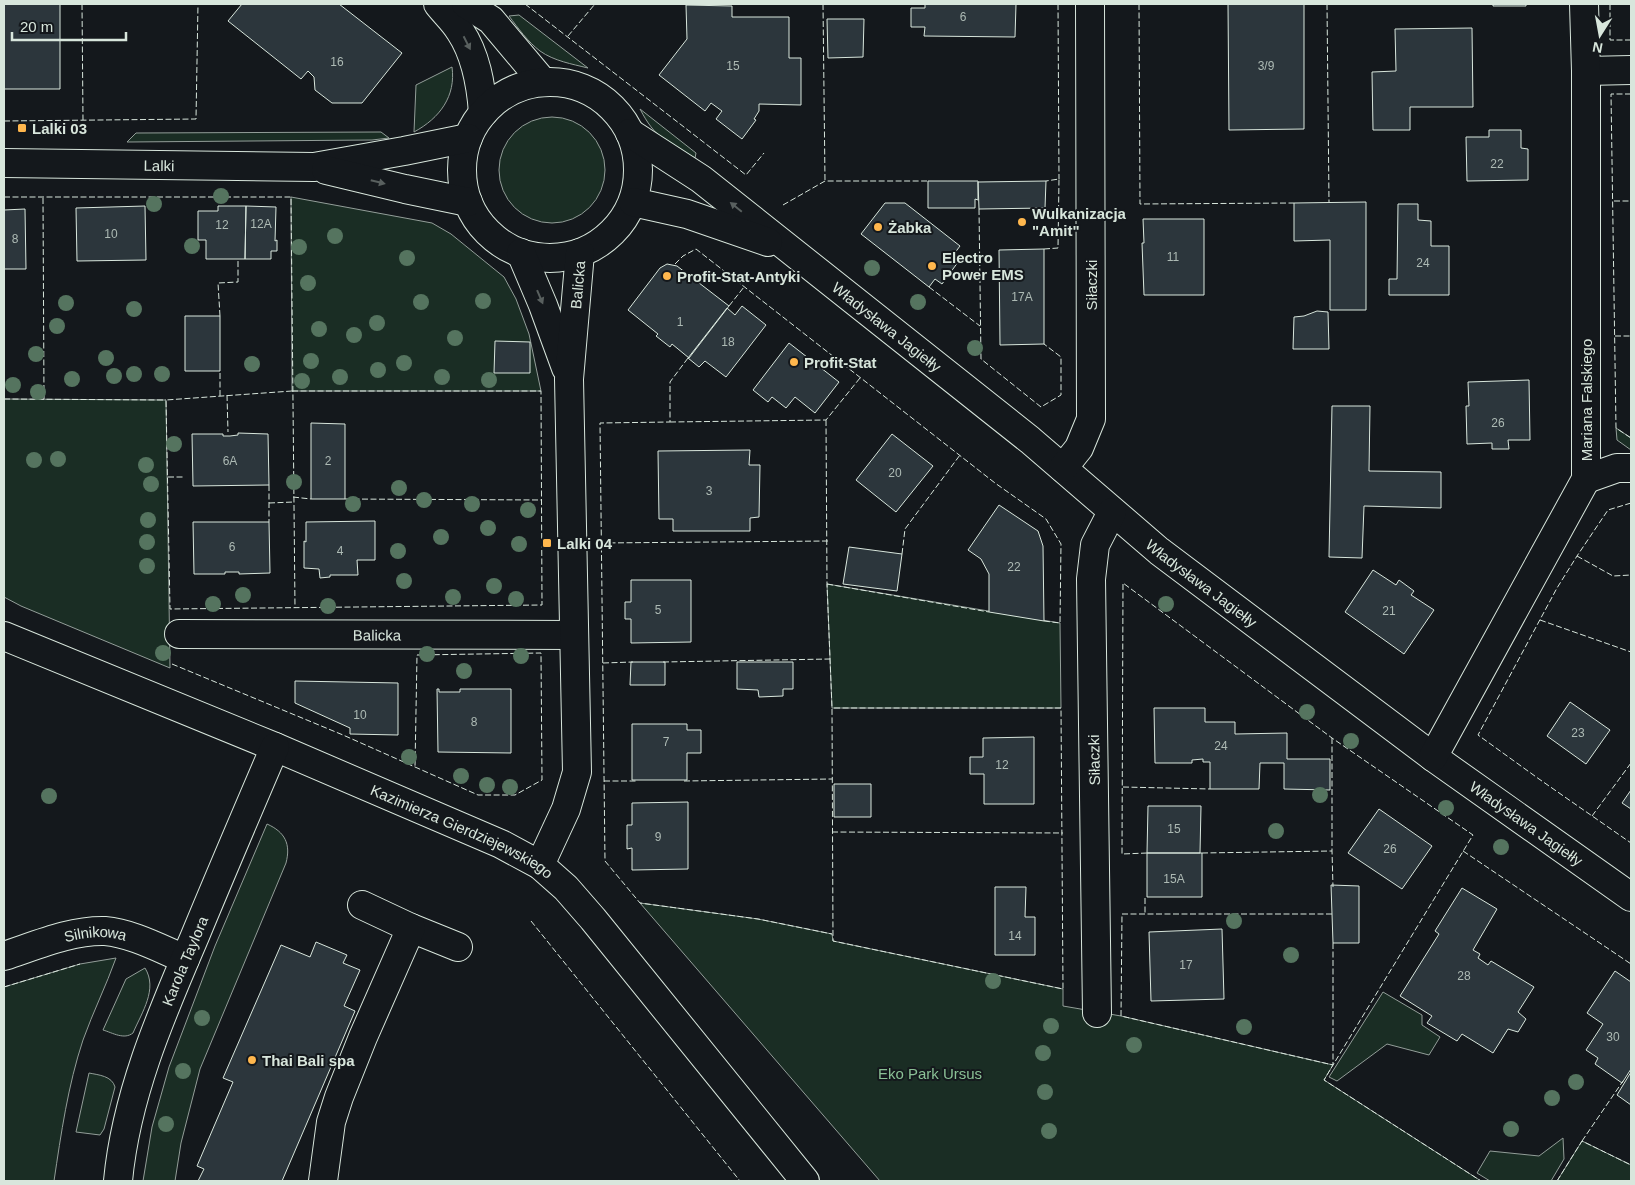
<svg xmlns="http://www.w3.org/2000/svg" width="1635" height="1185" viewBox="0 0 1635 1185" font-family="Arial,sans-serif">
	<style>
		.green { fill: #1a2d24; stroke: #939e99 }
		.building { fill: #2c363c; stroke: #d8e6dc }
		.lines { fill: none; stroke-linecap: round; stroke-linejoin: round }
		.minor-casing { stroke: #d8e6dc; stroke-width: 30 }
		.minor { stroke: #14181c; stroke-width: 28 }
		.fence { stroke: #d8e6dc; stroke-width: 1; stroke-dasharray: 6 2.5; stroke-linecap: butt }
		.tree { fill: #55745f }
		.oneway { fill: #59605f }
		.poi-dot { fill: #ffb74d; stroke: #14181c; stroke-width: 2 }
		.labels { text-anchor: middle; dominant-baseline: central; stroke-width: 4; stroke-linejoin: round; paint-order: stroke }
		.number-label { font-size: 12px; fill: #adbab4 }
		.poi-label { font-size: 15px; font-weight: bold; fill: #d8e6dc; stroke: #14181c; text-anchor: start }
		.street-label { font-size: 15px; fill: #d8e6dc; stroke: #14181c }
		.park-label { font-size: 15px; fill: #8ac095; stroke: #14181c }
	</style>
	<rect width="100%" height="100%" fill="#14181c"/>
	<path class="green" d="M519 15 588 68C572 64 554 61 540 51 528 42 518 28 509 16Z
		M452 67C456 96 440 118 414 132L416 85Z
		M640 109 696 153 695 158C667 143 655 138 640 109Z
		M499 170a53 53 0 1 1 106 0a53 53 0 1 1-106 0Z
		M381 132 389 138 372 140 127 142 136 133Z
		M291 197 432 223 451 234 504 277 516 299 529 334 541 391H292Z
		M4 399 166 400 170 668 21 606 4 597Z
		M1616 428 1631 438V450L1617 440Z
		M827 584 1060 623 1061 708H832Z
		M267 824C285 832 291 844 286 863L200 1069 181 1143 175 1181H143L152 1127 169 1067 215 946Z
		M640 903 758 919 832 934 833 941 1063 989V1006L1121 1016 1333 1065 1324 1080 1481 1181H880Z
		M116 958C106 986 93 1012 83 1040 68 1085 61 1134 54 1181H4V987L80 964Z
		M145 968C158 989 142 1012 133 1033 124 1040 113 1033 103 1030L126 979Z
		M1383 992 1422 1015V1025L1440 1037 1429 1055 1387 1044 1337 1081 1329 1077Z
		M89 1073C99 1075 112 1076 115 1087L104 1129 100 1135 76 1132Z
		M1563 1138 1564 1159 1551 1181H1490L1477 1173 1490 1151 1539 1156Z
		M1582 1141 1631 1165V1181H1557Z"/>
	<path class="building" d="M4 4H60V89H4Z
		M242 4H339L402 53 362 103H332L315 90 314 77 308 71 301 79 228 21Z
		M925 4H1016L1015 37 924 36 925 27H911V8H925Z
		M1228 4H1304V129L1229 130Z
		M1493 4H1526V6H1493Z
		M686 5 732 6V17H789V58H801V105L759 104V111L754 119 756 120 742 139 716 119 722 111 711 103 705 111 659 75 687 39Z
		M827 19H864L863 57 828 58Z
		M1472 28 1473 107H1410V130H1373L1372 72 1396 71 1395 29Z
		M1489 130H1521V148L1528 149V180L1467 181 1466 137H1489Z
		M928 181H978V200L975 199V208H928Z
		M1046 181 1045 208 979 209 978 182Z
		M1366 202V310H1330V240L1294 241V203Z
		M885 203H905L960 246 954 254 961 258 942 284 935 279 929 287 861 234Z
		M1398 204H1418V220L1431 221V246H1449V295H1389V279H1397Z
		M145 206 146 260 77 261 76 208Z
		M218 206H246L245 259H206V240H198V211H218Z
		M246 206 276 207 275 241 277 240V251H271V259H245Z
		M25 209 26 269H4V210Z
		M1143 219H1204V295H1144L1142 243H1144Z
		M1044 249V344L1000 345 999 250Z
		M667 264 677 266 729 306 689 358 672 344 670 347 656 336 658 334 628 310 660 268Z
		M742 306 766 325 726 377 705 361 699 367 688 358 727 308 735 315Z
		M1317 311 1328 312 1329 349H1293L1294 317 1304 316Z
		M185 316H220V371H185Z
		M495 341 530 342V373H494Z
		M789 343 839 382 815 413 795 397 786 408 772 397 768 402 753 390Z
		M1529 380 1530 440H1508L1509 449H1492V443L1467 444 1466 406H1469L1468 382Z
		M1332 406H1370L1369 471 1441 472V508L1364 506 1362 558 1329 557Z
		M311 423 345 424V499H311Z
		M238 433 268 434 269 485 193 486 192 434H223V436H230L238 435Z
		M892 434 933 466 896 512 856 480Z
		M750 450 749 465H760L759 517 750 518V531H673V519H659L658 451Z
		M999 505 1038 531 1043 546 1044 621 989 612V574L981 559 968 550Z
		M375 521V560H357L358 575H330V577L320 578 319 569 304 568V541L306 542V522Z
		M193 522H269L270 573 239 574V572H225V574H194Z
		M849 547 902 554 897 591 843 584Z
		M1373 570 1396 585 1399 580 1414 591 1411 595 1434 610 1404 654 1345 612Z
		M631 580H691V642L631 643V619H625V602H631Z
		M631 662H665V685H630Z
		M737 662H793V689H783V696L759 697 758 690 737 689Z
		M295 681 398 683V735L350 734V728L295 703Z
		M437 689H439V692H460V689H511V753L438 752Z
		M1570 702 1610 730 1586 764 1547 736Z
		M1154 708H1205V722H1235V734L1287 733V759H1330V790L1284 789V763H1260L1259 789H1210V762H1203V759L1192 760V763H1155Z
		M632 724H687V730H701V753H687V780H632Z
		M1034 737V804H984V774H970V757H983V738Z
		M834 784H871V817H834Z
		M1631 790V809L1622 803Z
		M688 802V869L632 870V848L627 849V825H632V803Z
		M1148 806H1201L1200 853H1147Z
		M1379 809 1432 846 1402 889 1348 853Z
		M1147 853H1202V897H1147Z
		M1331 885 1359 886V943H1333Z
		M995 887H1026L1025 917H1035V955H995Z
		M1462 888 1497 909 1473 950 1480 954 1478 958 1488 965 1491 961 1534 987 1518 1012 1526 1019 1518 1032 1508 1029 1493 1053 1462 1034 1457 1041 1427 1023 1432 1016 1400 996 1439 934 1435 931Z
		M1222 929 1224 999 1151 1001 1149 932Z
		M316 942 347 955 343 963 360 970 344 1006 355 1011 282 1181H198L204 1169 197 1166 233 1082 223 1078 281 945 310 957Z
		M1615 971 1631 982V1069L1622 1083 1595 1064 1598 1058 1586 1050 1603 1024 1587 1013Z
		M1631 1072V1105L1617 1095Z"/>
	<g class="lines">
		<g class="minor-casing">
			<g id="minor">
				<path d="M438 4C445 13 454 21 460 31 476 55 481 84 483 113"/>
				<path d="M466 4 491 20 543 82"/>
				<path d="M1586 71 1631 70"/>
				<circle cx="550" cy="170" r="88"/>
				<path id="s1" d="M630 133 701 179 1030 440 1159 551 1433 757 1631 897"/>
				<path id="s2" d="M4 163 314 167 404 151 468 138"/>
				<path d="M326 170 405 189 468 202"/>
				<path d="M633 202 687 214 768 242"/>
				<path d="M521 253 543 305 566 368"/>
				<path d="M1063 468 1079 448 1091 419 1090 4"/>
				<path d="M1586 479 1617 468H1631"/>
				<path id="s3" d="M179 634 574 635"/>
				<path id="s4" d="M4 636 275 747 501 844 540 865 566 888 593 919 805 1181"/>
				<path d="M1433 757 1586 479V71L1584 4"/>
				<path id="s5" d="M540 865 566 809 577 772 569 379 580 253"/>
				<path d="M411 928 458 947"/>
				<path id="s6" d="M4 956C35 946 71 930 105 931 131 933 161 949 185 959"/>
				<path d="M1097 1013 1091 579 1095 545 1112 512"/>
				<path id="s7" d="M118 1181C126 1095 161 1015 195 936 221 873 248 810 275 747"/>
				<path d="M323 1181 331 1122 339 1097 363 1037 411 928 362 905"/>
			</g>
		</g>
		<use href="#minor" class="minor"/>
		<path class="fence" d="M82 4 83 120
			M525 4 746 175 764 153
			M823 4 825 181
			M1058 4 1059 179
			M1139 4 1140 204 1294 203
			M1327 4 1329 202
			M1610 4V40H1631
			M568 36 595 4
			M1631 94H1611L1616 428 1631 438
			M4 121 196 119 198 4
			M4 197H291L295 608
			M43 198 44 399
			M1614 201H1631
			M783 205 825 181H928
			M979 209 981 359 1041 407 1061 395V357L1044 344
			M1044 249 1058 248 1059 179 1046 181
			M675 264 683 256 696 249 995 483 1046 519 1061 544 1060 623 1044 621
			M929 287 980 326
			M729 306 744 287
			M220 316 218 283 238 282V259
			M1615 336H1631
			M688 358 670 382V422L600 423 605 861 640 903 758 919 832 934
			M292 391H541L542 605 170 609 166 400Z
			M227 395 228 432
			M220 396V371
			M4 399 166 400
			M826 420 827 584 832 708 833 941 1063 989 1061 708H832
			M670 422 826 420 860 378
			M168 477H183
			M269 485V522
			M293 497 311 499
			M345 499 542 500
			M269 503 294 502
			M1631 503 1608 510 1577 556 1557 588 1478 735 1539 779 1631 843
			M601 543 828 541
			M902 554 905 529 960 455
			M1577 556 1613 576 1631 575
			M827 584 989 612
			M1540 620 1631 652
			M663 662 830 659
			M603 663 633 662
			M172 664 343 735 478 795H515L542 780 541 653 417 655 415 767
			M1332 738V851
			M604 781H636
			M684 781 832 779
			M1123 787 1210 789
			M1592 816 1631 763
			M832 832 1063 833
			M1463 851 1631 964
			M1147 853 1122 854 1123 583 1332 738 1473 835 1333 1065
			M1202 853 1332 851 1333 887
			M1145 898V914
			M1332 914H1122L1121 1016 1333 1065 1324 1080 1481 1181
			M531 921 740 1181
			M1333 943V1065
			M4 987 80 964
			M1582 1141 1623 1081
			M1557 1181 1582 1141 1631 1165"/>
	</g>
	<g class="tree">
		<circle cx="221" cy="196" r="8"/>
		<circle cx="154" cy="204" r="8"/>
		<circle cx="335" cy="236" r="8"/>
		<circle cx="192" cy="246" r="8"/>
		<circle cx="299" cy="247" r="8"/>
		<circle cx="407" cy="258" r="8"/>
		<circle cx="872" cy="268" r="8"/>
		<circle cx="308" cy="283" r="8"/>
		<circle cx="483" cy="301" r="8"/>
		<circle cx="421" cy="302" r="8"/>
		<circle cx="918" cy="302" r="8"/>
		<circle cx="66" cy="303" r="8"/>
		<circle cx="134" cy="309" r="8"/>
		<circle cx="377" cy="323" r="8"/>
		<circle cx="57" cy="326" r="8"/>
		<circle cx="319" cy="329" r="8"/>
		<circle cx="354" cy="335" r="8"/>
		<circle cx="455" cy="338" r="8"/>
		<circle cx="975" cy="348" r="8"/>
		<circle cx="36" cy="354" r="8"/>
		<circle cx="106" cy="358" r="8"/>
		<circle cx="311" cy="361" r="8"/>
		<circle cx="404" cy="363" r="8"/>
		<circle cx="252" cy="364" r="8"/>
		<circle cx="378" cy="370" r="8"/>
		<circle cx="134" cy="374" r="8"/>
		<circle cx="162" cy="374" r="8"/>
		<circle cx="114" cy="376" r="8"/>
		<circle cx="340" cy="377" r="8"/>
		<circle cx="442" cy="377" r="8"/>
		<circle cx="72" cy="379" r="8"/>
		<circle cx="489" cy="380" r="8"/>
		<circle cx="302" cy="381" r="8"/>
		<circle cx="13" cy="385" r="8"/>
		<circle cx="38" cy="392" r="8"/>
		<circle cx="174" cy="444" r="8"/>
		<circle cx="58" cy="459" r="8"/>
		<circle cx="34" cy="460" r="8"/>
		<circle cx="146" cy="465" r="8"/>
		<circle cx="294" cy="482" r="8"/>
		<circle cx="151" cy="484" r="8"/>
		<circle cx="399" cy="488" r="8"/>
		<circle cx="424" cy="500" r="8"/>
		<circle cx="353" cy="504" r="8"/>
		<circle cx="472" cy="504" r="8"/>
		<circle cx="528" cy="510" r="8"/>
		<circle cx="148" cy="520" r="8"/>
		<circle cx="488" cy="528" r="8"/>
		<circle cx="441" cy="537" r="8"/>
		<circle cx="147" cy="542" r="8"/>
		<circle cx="519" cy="544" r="8"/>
		<circle cx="398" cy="551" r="8"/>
		<circle cx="147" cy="566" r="8"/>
		<circle cx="404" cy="581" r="8"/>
		<circle cx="494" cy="586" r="8"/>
		<circle cx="243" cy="595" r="8"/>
		<circle cx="453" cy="597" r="8"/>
		<circle cx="516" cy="599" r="8"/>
		<circle cx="213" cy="604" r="8"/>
		<circle cx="1166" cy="604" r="8"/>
		<circle cx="328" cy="606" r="8"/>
		<circle cx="163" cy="653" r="8"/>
		<circle cx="427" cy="654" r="8"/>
		<circle cx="521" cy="656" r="8"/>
		<circle cx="464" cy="671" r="8"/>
		<circle cx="1307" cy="712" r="8"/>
		<circle cx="1351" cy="741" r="8"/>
		<circle cx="409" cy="757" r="8"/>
		<circle cx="461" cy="776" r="8"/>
		<circle cx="487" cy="785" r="8"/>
		<circle cx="510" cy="787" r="8"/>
		<circle cx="1320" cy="795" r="8"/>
		<circle cx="49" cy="796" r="8"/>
		<circle cx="1446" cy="808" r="8"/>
		<circle cx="1276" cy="831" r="8"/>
		<circle cx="1501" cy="847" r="8"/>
		<circle cx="1234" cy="921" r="8"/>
		<circle cx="1291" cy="955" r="8"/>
		<circle cx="993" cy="981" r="8"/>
		<circle cx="202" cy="1018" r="8"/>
		<circle cx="1051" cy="1026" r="8"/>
		<circle cx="1244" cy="1027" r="8"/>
		<circle cx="1134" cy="1045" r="8"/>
		<circle cx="1043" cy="1053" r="8"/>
		<circle cx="183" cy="1071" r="8"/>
		<circle cx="1576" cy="1082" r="8"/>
		<circle cx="1045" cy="1092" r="8"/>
		<circle cx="1552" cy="1098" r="8"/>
		<circle cx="166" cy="1124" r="8"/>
		<circle cx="1511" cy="1129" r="8"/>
		<circle cx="1049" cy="1131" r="8"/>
	</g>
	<defs><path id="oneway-solid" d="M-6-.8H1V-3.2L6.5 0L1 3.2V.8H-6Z" transform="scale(1.25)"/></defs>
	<g class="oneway">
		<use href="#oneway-solid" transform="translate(467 43) rotate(63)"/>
		<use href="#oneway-solid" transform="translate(378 182) rotate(14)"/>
		<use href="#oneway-solid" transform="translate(736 207) rotate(-141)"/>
		<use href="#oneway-solid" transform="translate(540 297) rotate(67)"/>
	</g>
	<g class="poi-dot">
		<rect x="17" y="123" width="10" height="10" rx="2.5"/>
		<circle cx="1022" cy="222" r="5"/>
		<circle cx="878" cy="227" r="5"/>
		<circle cx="932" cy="266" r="5"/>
		<circle cx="667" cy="276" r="5"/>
		<circle cx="794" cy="362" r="5"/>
		<rect x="542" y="538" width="10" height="10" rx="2.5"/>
		<circle cx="252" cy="1060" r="5"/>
	</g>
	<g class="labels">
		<g class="number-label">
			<text x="963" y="17">6</text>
			<text x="337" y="62">16</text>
			<text x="733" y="66">15</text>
			<text x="1266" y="66">3/9</text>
			<text x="1497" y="164">22</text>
			<text x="261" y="224">12A</text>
			<text x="222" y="225">12</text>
			<text x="111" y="234">10</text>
			<text x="15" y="239">8</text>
			<text x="1173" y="257">11</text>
			<text x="1423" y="263">24</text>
			<text x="1022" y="297">17A</text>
			<text x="680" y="322">1</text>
			<text x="728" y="342">18</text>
			<text x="1498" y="423">26</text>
			<text x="230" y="461">6A</text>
			<text x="328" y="461">2</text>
			<text x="895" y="473">20</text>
			<text x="709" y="491">3</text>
			<text x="232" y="547">6</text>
			<text x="340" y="551">4</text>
			<text x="1014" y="567">22</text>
			<text x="658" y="610">5</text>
			<text x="1389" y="611">21</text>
			<text x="360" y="715">10</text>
			<text x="474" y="722">8</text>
			<text x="1578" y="733">23</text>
			<text x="666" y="742">7</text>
			<text x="1221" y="746">24</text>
			<text x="1002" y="765">12</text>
			<text x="1174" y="829">15</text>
			<text x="658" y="837">9</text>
			<text x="1390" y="849">26</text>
			<text x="1174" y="879">15A</text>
			<text x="1015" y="936">14</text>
			<text x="1186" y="965">17</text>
			<text x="1464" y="976">28</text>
			<text x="1613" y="1037">30</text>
		</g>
		<g class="poi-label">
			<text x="32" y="128">Lalki 03</text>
			<text x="1032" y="213">Wulkanizacja<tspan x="1032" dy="17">"Amit"</tspan></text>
			<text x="888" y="227">Żabka</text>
			<text x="942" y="257">Electro<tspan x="942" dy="17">Power EMS</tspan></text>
			<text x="677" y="276">Profit-Stat-Antyki</text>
			<text x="804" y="362">Profit-Stat</text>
			<text x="557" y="543">Lalki 04</text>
			<text x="262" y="1060">Thai Bali spa</text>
		</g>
		<g class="street-label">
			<text stroke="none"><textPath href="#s2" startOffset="155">Lalki</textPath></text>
			<text transform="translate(1091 285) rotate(-90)">Siłaczki</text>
			<text stroke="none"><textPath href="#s5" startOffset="588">Balicka</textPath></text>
			<text stroke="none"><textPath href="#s1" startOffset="322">Władysława Jagiełły</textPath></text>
			<text transform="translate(1586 400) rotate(-90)">Mariana Falskiego</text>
			<text stroke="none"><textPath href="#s1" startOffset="728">Władysława Jagiełły</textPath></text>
			<text stroke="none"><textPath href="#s3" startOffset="198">Balicka</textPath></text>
			<text transform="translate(1094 760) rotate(-91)">Siłaczki</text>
			<text stroke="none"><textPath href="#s1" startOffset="1132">Władysława Jagiełły</textPath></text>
			<text stroke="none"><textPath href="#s4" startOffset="498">Kazimierza Gierdziejewskiego</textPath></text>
			<text stroke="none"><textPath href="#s6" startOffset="95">Silnikowa</textPath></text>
			<text stroke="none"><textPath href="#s7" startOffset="231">Karola Taylora</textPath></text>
		</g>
		<g class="park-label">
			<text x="930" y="1073">Eko Park Ursus</text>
		</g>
	</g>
	<rect width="1635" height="1185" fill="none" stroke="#d8e6dc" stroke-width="10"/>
	<g transform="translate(1600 35) rotate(191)" stroke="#14181c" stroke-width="4" paint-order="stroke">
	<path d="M0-4L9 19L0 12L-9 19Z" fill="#d8e6dc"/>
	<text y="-8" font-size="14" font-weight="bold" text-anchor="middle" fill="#d8e6dc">N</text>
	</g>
	<path d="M12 32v8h114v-8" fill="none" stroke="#d8e6dc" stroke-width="2.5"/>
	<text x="20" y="32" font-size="15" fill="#d8e6dc" stroke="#14181c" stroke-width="4" paint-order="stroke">20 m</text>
</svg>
